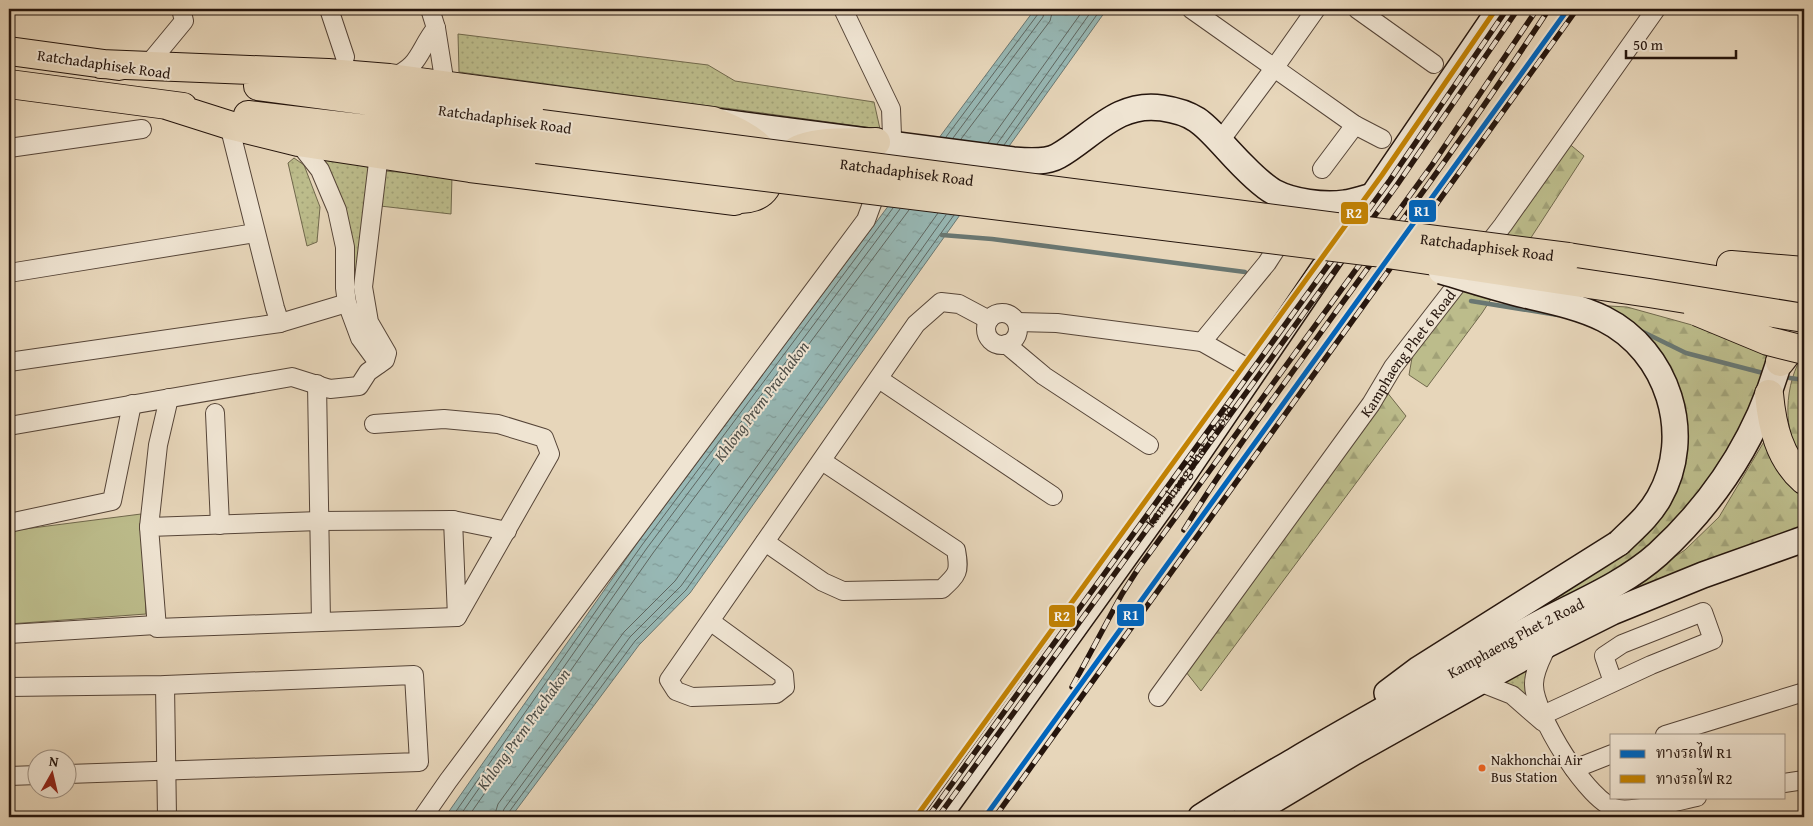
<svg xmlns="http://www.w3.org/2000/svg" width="1813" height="826" viewBox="0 0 1813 826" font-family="'Gentium Book Plus','Noto Serif Thai',serif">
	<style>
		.grass { fill: url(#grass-dots); stroke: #70684c }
		.forest { fill: url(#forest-firs); stroke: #70684c }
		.green { fill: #bcbc8b; stroke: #70684c }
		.water { fill: url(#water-ripples); stroke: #697772 }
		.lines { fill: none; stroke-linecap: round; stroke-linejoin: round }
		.shore { stroke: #5e6661; stroke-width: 1 }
		.stream { stroke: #697772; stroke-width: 4.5 }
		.street-casing { stroke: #564538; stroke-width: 20 }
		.secondary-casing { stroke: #25150d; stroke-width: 28 }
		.primary-casing { stroke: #25150d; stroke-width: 30 }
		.street { stroke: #efe4d2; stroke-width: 18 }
		.secondary { stroke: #efe4d2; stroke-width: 25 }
		.primary { stroke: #e7d6ba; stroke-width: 28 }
		.rail-casing { stroke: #25150d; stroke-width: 5.5 }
		.rail { stroke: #efe4d2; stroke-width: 4; stroke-dasharray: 11; stroke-linecap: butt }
		.secondary-bridge-casing { stroke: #25150d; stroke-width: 28; stroke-linecap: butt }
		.primary-bridge-casing { stroke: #25150d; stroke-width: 30; stroke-linecap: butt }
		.secondary-bridge { stroke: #efe4d2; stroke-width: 25 }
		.primary-bridge { stroke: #e7d6ba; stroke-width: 28 }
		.rail-1-casing { stroke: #efe4d2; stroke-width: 9 }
		.rail-2-casing { stroke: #efe4d2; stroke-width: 9 }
		.rail-1 { stroke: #0065bd; stroke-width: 5 }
		.rail-2 { stroke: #c28203; stroke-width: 5 }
		.bus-dot { fill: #f26522; stroke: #efe4d2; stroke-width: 2 }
		.labels { text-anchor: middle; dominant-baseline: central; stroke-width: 4; stroke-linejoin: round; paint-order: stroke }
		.bus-label { font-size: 14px; fill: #25150d; stroke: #efe4d2; text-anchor: start }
		.street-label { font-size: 15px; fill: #25150d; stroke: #efe4d2 }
		.water-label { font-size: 16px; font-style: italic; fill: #4d4e48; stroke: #efe4d2 }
		.line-badge { stroke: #efe4d2; stroke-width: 2 }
		.badge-label { font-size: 14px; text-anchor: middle; font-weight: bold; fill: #fff }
	</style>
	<defs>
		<pattern id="grass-dots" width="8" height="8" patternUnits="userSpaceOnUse" patternTransform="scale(1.25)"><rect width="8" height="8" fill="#bcbc8b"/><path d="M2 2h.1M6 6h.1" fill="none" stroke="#a1a177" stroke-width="1.8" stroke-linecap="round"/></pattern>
		<pattern id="forest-firs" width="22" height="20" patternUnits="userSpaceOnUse" patternTransform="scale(1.25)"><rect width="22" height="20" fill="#bcbc8b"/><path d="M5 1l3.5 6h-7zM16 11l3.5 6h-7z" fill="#a1a177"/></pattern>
		<pattern id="water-ripples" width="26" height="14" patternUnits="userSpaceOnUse" patternTransform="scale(1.25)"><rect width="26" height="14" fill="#97b8b5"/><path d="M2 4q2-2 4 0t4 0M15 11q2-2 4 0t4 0" fill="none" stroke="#829d9a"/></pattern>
	</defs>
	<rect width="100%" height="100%" fill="#e7d6ba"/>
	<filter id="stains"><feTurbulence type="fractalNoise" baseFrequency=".004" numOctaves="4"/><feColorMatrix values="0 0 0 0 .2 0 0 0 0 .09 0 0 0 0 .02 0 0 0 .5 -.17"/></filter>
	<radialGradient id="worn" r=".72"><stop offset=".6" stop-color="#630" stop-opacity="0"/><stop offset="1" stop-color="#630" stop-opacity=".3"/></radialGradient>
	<path class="grass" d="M458 34 708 65 735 81 874 102 880 129 459 72Z
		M319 154 373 163 359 304 352 295Z
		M294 158 304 165 320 207 317 242 307 246 288 163Z
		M384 171 452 176 451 214 380 206Z
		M1524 670 1528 671 1529 699 1516 688 1503 682Z"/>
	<path class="forest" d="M1567 142 1584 156 1482 313 1427 387 1409 375 1413 352Z
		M1591 305 1627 307 1775 348 1736 439 1677 528 1604 580 1428 674 1657 511 1668 377Z
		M1804 353V462C1781 433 1784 383 1804 353Z
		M1386 391 1406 416 1201 691 1186 672Z
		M1768 435 1804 488V527L1619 598 1631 585 1685 550 1719 517Z"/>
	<path class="green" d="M141 514 146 614 9 624V531Z"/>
	<path class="water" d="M1035 9H1107L690 593 639 645 511 817H445L638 542Z"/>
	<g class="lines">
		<path class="shore" d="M946 137 1038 14 1039 9
			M953 138 1043 17 1045 9
			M961 139 1050 21 1053 9
			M988 143 1084 9
			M997 144 1093 9
			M1004 145 1101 9
			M452 817 642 545 893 208
			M459 817 647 548 900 209
			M468 817 653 553 909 210
			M494 817 498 804 624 632 675 581 938 213
			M501 817 504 809 630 637 681 586 946 215
			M508 817 509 812 635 641 686 590 954 215"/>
		<path class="stream" d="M942 235 992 239 1245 272
			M1471 301 1558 315
			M1639 330 1686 353 1763 373
			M1783 377 1804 380"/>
		<g class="street-casing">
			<g id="street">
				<path d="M329 9 345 57"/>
				<path d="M430 9 436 28 445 85"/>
				<path d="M843 9 891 109 892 136 888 154"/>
				<path d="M1191 9 1355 125 1382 139"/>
				<path d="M1357 9 1434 64"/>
				<path d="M146 67 184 21 181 9"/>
				<path d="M392 77C420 67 419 49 436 28"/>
				<path d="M229 125 275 308 280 323"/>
				<path d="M1220 141 1275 67 1316 9"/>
				<path d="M298 142 320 170 337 210 345 247V288L347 303 360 338 379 364"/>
				<path d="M9 148 142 129"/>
				<path d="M1322 169 1355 125"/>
				<path d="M9 273 255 233"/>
				<circle cx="1002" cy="329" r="16"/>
				<path d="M1017 322 1057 323 1202 342 1267 263 1285 235"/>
				<path d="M1202 342 1253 371"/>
				<path d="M1006 344 1044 376 1149 445"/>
				<path d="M9 362 280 323 347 303"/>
				<path d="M879 379 1053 496"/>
				<path d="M317 384 321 622"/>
				<path d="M215 413 220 525"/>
				<path d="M374 424 444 419 498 424 544 438 550 454 457 617 453 520"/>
				<path d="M9 426 292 377 330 389 359 386 368 372 385 360 387 353 369 322 363 287 379 154"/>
				<path d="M9 523 112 501 132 404"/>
				<path d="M149 527 158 445 169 398"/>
				<path d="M765 542 823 582 843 591 942 589C958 574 960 572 956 550L822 461"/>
				<path d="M457 617 157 628 149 527 320 521 453 520 507 531"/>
				<path d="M710 621 784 675 785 687 776 694 692 697 676 691 669 680 916 324 941 302 959 304 989 320"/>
				<path d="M9 634 156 625"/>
				<path d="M1548 644C1543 656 1534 670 1534 684 1533 712 1589 805 1618 809 1638 812 1677 801 1697 797"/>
				<path d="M1479 682 1512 695 1543 722"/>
				<path d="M165 685 167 817"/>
				<path d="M9 687 165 685 414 675 419 762 68 774"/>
				<path id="s1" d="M1158 697 1371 404 1393 367 1503 225 1656 9"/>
				<path d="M1543 715 1651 665 1713 640 1703 612 1622 644 1604 656 1613 682"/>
				<path d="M1665 735 1804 692"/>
				<path d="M1574 769 1612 754"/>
				<path d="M9 776 38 775"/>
				<path d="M1784 783 1804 780"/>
				<path d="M423 817 448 781 866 220 880 182"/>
			</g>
		</g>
		<g class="secondary-casing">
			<g id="secondary">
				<path d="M721 122 1013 160C1027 161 1046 163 1058 156 1092 137 1117 101 1162 108 1196 113 1204 124 1227 149 1237 160 1261 185 1274 192 1293 202 1323 206 1345 203 1354 202 1364 198 1374 196"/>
				<path d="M1387 693 1419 669 1619 543"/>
				<path id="s2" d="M938 817 1177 484 1500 9"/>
				<path id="s3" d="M1201 817C1231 797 1263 779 1294 761 1372 715 1451 672 1529 629 1572 605 1621 587 1658 554 1720 497 1764 426 1784 343"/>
				<path d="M1245 817 1354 752 1479 682 1548 644 1612 612 1703 575 1804 539"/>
			</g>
		</g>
		<g class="primary-casing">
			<path id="primary" d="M9 51 119 66
				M101 64 328 73 389 78 713 121C728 128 746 134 758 146 772 160 776 190 753 197 742 201 729 198 717 198
				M9 84 183 107
				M258 86 541 124
				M166 105 229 125 298 142 470 168 735 201
				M248 115 537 149
				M784 167C787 159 793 151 802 148 822 140 854 143 876 142
				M1568 257 1804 294
				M1731 265 1804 271
				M1780 362 1804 331
				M1769 394C1772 426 1779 458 1804 480"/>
		</g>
		<use href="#street" class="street"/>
		<use href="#secondary" class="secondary"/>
		<use href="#primary" class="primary"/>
		<g class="rail-casing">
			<path id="rail" d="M1184 530C1226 461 1275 397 1322 331 1399 225 1477 119 1549 9
				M1072 687 1122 594 1138 569 1432 165 1537 9
				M928 817 1390 180 1507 9
				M938 817 1397 185 1518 9
				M985 817 1568 9
				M995 817 1577 9"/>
		</g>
		<use href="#rail" class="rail"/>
		<g class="secondary-bridge-casing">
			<path id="secondary-bridge" d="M1441 271C1469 279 1496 288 1525 295 1551 301 1580 307 1604 319 1668 351 1695 435 1659 498 1649 516 1633 529 1619 543"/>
		</g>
		<g class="primary-bridge-casing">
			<g id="primary-bridge">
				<path id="s4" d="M541 124 1568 257"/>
				<path d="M537 149 1374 252 1649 293 1804 318"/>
				<path d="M1698 312 1768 341 1804 350"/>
			</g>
		</g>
		<use href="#secondary-bridge" class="secondary-bridge"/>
		<use href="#primary-bridge" class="primary-bridge"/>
		<g class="rail-1-casing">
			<path id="rail-1" d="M985 817 1568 9"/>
		</g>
		<g class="rail-2-casing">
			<path id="rail-2" d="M916 817 1382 175 1496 9"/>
		</g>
		<use href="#rail-1" class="rail-1"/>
		<use href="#rail-2" class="rail-2"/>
	</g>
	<circle class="bus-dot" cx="1482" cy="768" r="4.5"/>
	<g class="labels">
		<g class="bus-label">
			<text x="1491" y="760">Nakhonchai Air<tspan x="1491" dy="17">Bus Station</tspan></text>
		</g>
		<g class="street-label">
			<text transform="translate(104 64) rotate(8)">Ratchadaphisek Road</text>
			<text transform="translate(505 119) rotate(8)">Ratchadaphisek Road</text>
			<text stroke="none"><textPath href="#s4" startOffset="369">Ratchadaphisek Road</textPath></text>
			<text stroke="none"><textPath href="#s4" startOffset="954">Ratchadaphisek Road</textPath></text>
			<text stroke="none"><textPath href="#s1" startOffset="425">Kamphaeng Phet 6 Road</textPath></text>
			<text stroke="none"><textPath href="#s2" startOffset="432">Kamphang Phet 6 Road</textPath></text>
			<text stroke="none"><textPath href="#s3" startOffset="362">Kamphaeng Phet 2 Road</textPath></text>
		</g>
		<g class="water-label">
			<text transform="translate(761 401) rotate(-53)">Khlong Prem Prachakon</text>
			<text transform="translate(523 729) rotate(-54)">Khlong Prem Prachakon</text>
		</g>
	</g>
	<g class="line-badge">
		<rect x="1408" y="199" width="29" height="24" rx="5" fill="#0065bd"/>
		<rect x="1340" y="201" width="29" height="24" rx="5" fill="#c28203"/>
		<rect x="1116" y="603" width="29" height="24" rx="5" fill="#0065bd"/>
		<rect x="1048" y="604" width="28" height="24" rx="5" fill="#c28203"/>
	</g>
	<g class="badge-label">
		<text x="1422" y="216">R1</text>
		<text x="1354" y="218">R2</text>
		<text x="1131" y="620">R1</text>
		<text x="1062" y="621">R2</text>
	</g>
	<rect width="1813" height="826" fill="none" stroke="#e7d6ba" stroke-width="30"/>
	<rect x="10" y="10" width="1793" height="806" fill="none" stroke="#25150d" stroke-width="2.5"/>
	<rect x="15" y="15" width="1783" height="796" fill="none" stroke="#25150d"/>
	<rect x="1610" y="734" width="175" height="65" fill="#efe4d2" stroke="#9e9183"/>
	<rect x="1620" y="750" width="25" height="8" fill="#0065bd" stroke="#9e9183"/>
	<text x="1656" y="758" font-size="15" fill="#25150d">ทางรถไฟ R1</text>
	<rect x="1620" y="775" width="25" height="8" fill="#c28203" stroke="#9e9183"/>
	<text x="1656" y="784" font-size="15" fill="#25150d">ทางรถไฟ R2</text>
	<g transform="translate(52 774) rotate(8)"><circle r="24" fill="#efe4d2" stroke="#9e9183"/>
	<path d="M0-4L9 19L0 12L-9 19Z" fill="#8f2418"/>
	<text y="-8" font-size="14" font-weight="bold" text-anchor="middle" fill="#25150d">N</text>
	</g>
	<path d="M1626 50v8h110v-8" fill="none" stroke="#25150d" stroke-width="2.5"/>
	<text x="1633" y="50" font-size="15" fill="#25150d" stroke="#efe4d2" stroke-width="4" paint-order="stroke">50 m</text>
	<rect width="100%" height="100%" filter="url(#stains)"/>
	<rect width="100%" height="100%" fill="url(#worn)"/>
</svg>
